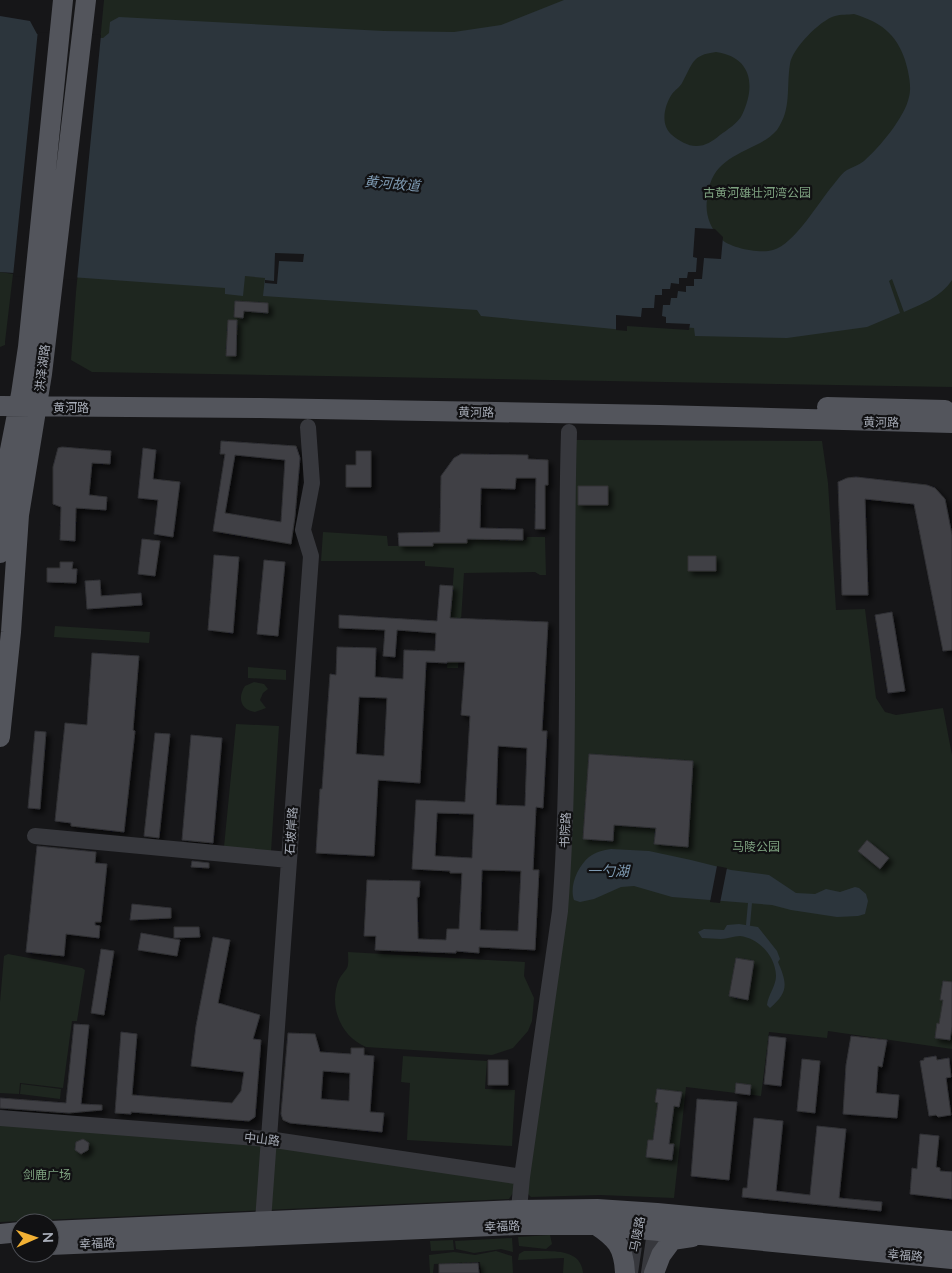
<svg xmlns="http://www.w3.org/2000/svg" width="952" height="1273" viewBox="0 0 952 1273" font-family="Lato,'Noto Sans SC',sans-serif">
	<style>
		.green { fill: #1e261f }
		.water { fill: #2c353c; fill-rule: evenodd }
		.pier { fill: #161618 }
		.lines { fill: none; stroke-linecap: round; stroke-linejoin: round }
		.stream { stroke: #2c353c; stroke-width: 4 }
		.building { fill: #404145; stroke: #303034; fill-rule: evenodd; filter: url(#shadow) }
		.minor { stroke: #37383d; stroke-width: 16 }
		.major { stroke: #53555c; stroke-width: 20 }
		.labels { text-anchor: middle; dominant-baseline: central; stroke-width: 4.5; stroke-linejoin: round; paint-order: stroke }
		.park-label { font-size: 12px; fill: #7fa381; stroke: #111113 }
		.street-label { font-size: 12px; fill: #a8adb8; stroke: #111113 }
		.water-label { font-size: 14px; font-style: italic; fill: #7f9bb3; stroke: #111113 }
	</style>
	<defs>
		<filter id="shadow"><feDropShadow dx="4" dy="4" stdDeviation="2.5" flood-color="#0009"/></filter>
	</defs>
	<rect width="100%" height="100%" fill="#161618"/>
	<path class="green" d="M104 0H952V387L92 372 71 360 76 292Z
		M0 272 13 274 5 342V345L0 347Z
		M574 440 822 441 828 483 836 610 865 609 876 698 885 712 896 715 943 708 952 755V1049L828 1031 827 1038 769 1032 761 1096 686 1087 674 1198 600 1195 531 1197 526 1192 562 930Z
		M323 532 387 536 388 546H433V543H467V539L526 540 527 537H545L546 575H540L535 572 464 573 458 668H447L454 568 425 566V561H321Z
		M55 626 150 632 149 643 54 637Z
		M248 667 286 670V680L248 678Z
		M254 682 264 684 268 689 263 693 260 700 266 708 255 712C241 710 237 698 245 686Z
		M236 724 279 726 271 852 224 847Z
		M348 952 525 962 524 976 534 998 532 1021 528 1031 513 1048 492 1055 366 1047C342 1037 330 1010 337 985 339 977 343 974 347 968 349 964 348 957 348 952Z
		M8 954 82 968 85 970 77 1021H72L63 1088 20 1083 19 1094 0 1093V1002L4 956Z
		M403 1056 487 1061 485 1089 515 1090 512 1146 407 1140 410 1083 401 1082Z
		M21 1084 61 1089 60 1099 20 1094Z
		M0 1123 260 1144 514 1181 513 1193 509 1199 0 1222Z
		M550 1235 552 1244 546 1249 519 1246 518 1237Z
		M512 1238 513 1252 501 1249 474 1253 456 1249 455 1241Z
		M453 1240 454 1250 431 1251 430 1241Z
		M496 1251 512 1256 513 1273H481L480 1262 434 1264 433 1273H430L429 1255 454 1252 475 1255Z
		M524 1251C544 1252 581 1245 583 1273H563L564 1258 518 1260 519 1254Z"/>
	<path class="water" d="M564 0H952V280C941 297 922 304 904 312L892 279 889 281 900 313 867 327 787 338 695 336 694 328 624 323V330L481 316 477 310 263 296 265 278 245 276 243 296 225 294V288L0 272V16L30 21 37 34 103 38 109 33 110 22 119 17 384 31 454 32 501 25ZM854 14C880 22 896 33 905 60 908 70 912 86 909 97 905 117 879 148 864 161 859 165 852 167 847 170 842 173 838 179 834 184 819 201 795 244 773 250 760 254 729 248 720 238 710 228 705 214 707 200 710 166 728 159 756 145 764 141 771 137 777 130 792 108 786 89 790 64 792 49 820 20 835 16 841 14 848 15 854 14ZM716 52C752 57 756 86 742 115 738 123 727 130 720 135 713 141 706 146 696 146 688 146 679 141 672 135 660 125 664 106 672 94 675 90 680 87 682 83 693 64 691 55 716 52Z
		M611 849 649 851 691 860 731 870 769 875 796 893 815 894 826 889 840 892 855 887 859 888 866 894 868 901 865 914 858 916 837 917 791 910 772 905 672 897 634 886 621 887 594 899 580 902 574 900C569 886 578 866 589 857 596 852 603 850 611 849Z
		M739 924 758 927 777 951 780 959 778 962C787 983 789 992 770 1008L767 1005C768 995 776 986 776 976 776 957 759 938 740 936 734 936 727 939 721 939 715 939 708 938 702 938L698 932 704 929 724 930 727 925Z"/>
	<path class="pier" d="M38 30 39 32 101 35 77 280 13 276Z
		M695 228 715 229 723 237 721 259 704 258 702 279H694V286H686V292L678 291 677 298H671L670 305H663L662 316 666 317V323L690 324 689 330 627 326V331L616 330V315L641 317 642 308H654L655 295H662V289H670L671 283 679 284V278H687L688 272H696L697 258 693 257Z
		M275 253 304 254 303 262 279 261 277 284 265 283V280L274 281Z
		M717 866 727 868 720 903 710 902Z"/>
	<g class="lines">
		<path class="stream" d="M748 925 750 903"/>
	</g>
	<path class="building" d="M235 301 268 303V313L244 311 243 318 234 317Z
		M228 320H237L236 356H226Z
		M221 441 296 446 300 458 295 516 291 544 213 531 225 454H220ZM235 455 285 460 281 522 225 513Z
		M62 447 111 451 110 464 92 463 89 495 107 497 106 510 76 508 75 541 60 540 61 507 53 504V467L58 448Z
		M143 448 156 450 153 479 180 482 173 537 154 534 158 500 138 498Z
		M356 451H371V487H346V465H356Z
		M461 454 528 455V459L548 460V485H545V529H535L536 478H516L515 489 481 488 480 528 523 529V540L467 539V543H433V546H399L398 533 440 532 441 476 454 458Z
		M856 477 927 485 935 488 945 499 952 535V650L943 651 914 504 865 499 868 595H842L838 482 847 478Z
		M578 486H608V505H578Z
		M142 539 160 541 155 576 138 574Z
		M214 555 239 557 233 633 208 630Z
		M688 556H716V571H688Z
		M264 560 285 562 278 636 257 634Z
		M60 562H73L72 569H77L76 583 47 582V568H60Z
		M100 580 101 596 141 593 142 605 87 609 85 581Z
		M440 585 453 586 450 618 548 622 542 731H547L543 808 536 807 533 870H539L535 950 479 947V953L456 951V953L375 950 376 936H364L367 880 420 881 419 897H417L418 939 446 940 447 929H459L462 873H450V871L412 869 416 800 465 802 470 716 461 715 465 662H447V663L426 662 420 783 378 780 374 856 316 853 320 789H322L330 674 336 675 337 647 376 648 375 677 403 679 404 650 435 651 436 633 397 630 395 657 383 656 385 630 339 628V615L437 621ZM359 697 387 698 384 756 356 754ZM498 746 527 748 525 806 496 805ZM437 813 474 814 472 858 435 856ZM482 870 521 871 518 931 480 930Z
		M892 612 905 691 888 693 875 615Z
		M92 653 139 656 133 730 135 731 124 832 71 826V823L55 821 65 723 87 725Z
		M35 731 46 732 40 809 28 808Z
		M155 733 170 734 159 838 144 836Z
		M191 735 222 738 213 843 182 840Z
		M589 754 693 761 688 847 654 844 656 828 614 825 613 841 583 839Z
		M867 840 889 858 880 869 858 851Z
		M37 846 96 852 95 863 107 864 101 922H95V925L100 926 99 938 66 934 64 956 26 952Z
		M192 861 209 863V868L191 867Z
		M132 904 171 908V918L130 920Z
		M174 927H199L200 937 174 938Z
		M141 933 180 940 177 956 138 950Z
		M213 937 230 940 218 1003 260 1015 253 1039 261 1040 255 1117 249 1121 131 1112V1114L115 1113 121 1032 137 1034 132 1095 232 1103 241 1091 244 1072 191 1066 196 1026Z
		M101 949 114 951 104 1015 91 1013Z
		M736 958 754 961 748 1000 729 996Z
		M943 981 952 982V1027L950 1040 935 1038 937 1023 939 1024 943 1000H940Z
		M74 1024 89 1025 81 1104 102 1105V1110L69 1113 0 1108V1098L66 1103Z
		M288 1033 315 1034 320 1052 351 1054V1048H364V1055L374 1056 370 1112 384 1113 382 1132 290 1123 283 1120 281 1114ZM323 1071 350 1073 349 1101 321 1099Z
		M769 1036 786 1038 781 1086 764 1084Z
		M851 1036 887 1040 882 1067 878 1066 876 1093 899 1095 897 1118 843 1114 846 1065Z
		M936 1056 937 1060 949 1058 951 1077 946 1078 951 1115 938 1117 936 1115 929 1116 920 1061 924 1060V1058Z
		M802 1059 820 1061 815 1113 797 1111Z
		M488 1060H508V1085H488Z
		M736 1083 751 1085 750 1095 735 1093Z
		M657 1089 682 1092 679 1107 674 1106 669 1144H674L672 1160 646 1157 648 1140H653L658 1103 655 1102Z
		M697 1099 737 1102 729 1180 691 1176Z
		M754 1118 783 1121 776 1191 810 1195 817 1126 846 1129 839 1198 882 1202 881 1211 742 1197 743 1188H747Z
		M920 1134 939 1136 936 1167 940 1168V1171L952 1172V1199L910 1194 912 1168 917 1169Z
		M83 1139 89 1143 88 1150 81 1154 75 1150 76 1142Z
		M478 1263 479 1273H439V1264Z"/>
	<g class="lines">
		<path class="minor" d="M35 836 289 860
			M0 1118 268 1139 522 1177
			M518 1220 522 1177 560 911C572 751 564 592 569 432
			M258 1232 263 1221 311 556 303 530 312 483 308 427
			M630 1273 638 1218
			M649 1273 657 1218"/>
		<path class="major" d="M0 406 260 408 660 415 952 423
			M827 407 945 410
			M0 553 9 455 21 394 28 347 63 0
			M0 737 11 632 19 515 42 374 86 0
			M596 1225C616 1238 624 1247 625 1273
			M50 1231 518 1210 597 1209 657 1213 952 1241
			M0 1234 20 1232
			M50 1245 517 1225H596L952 1259
			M654 1273 661 1255 672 1240 692 1237"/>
	</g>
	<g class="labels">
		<g class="park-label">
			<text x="757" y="192">古黄河雄壮河湾公园</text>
			<text x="756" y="846">马陵公园</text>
			<text x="47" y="1174">剑鹿广场</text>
		</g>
		<g class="street-label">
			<text transform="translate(42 368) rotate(-83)">洪泽湖路</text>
			<text x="71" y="407">黄河路</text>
			<text transform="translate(476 412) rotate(1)">黄河路</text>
			<text transform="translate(881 422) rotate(1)">黄河路</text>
			<text transform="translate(565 830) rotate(-88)">书院路</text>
			<text transform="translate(291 831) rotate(-86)">石坡岸路</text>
			<text transform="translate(262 1139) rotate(6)">中山路</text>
			<text transform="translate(502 1226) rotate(-2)">幸福路</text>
			<text transform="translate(637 1234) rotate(-79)">马陵路</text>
			<text transform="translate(97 1243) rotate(-2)">幸福路</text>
			<text transform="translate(905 1255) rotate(5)">幸福路</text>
		</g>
		<g class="water-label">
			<text transform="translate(392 183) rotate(5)">黄河故道</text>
			<text x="608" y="870">一勺湖</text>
		</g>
	</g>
	<g transform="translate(35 1238) rotate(88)"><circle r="24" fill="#111113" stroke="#4d4f55"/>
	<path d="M0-4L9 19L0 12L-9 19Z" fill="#f2b134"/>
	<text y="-8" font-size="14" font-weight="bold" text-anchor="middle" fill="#a8adb8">N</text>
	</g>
</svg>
